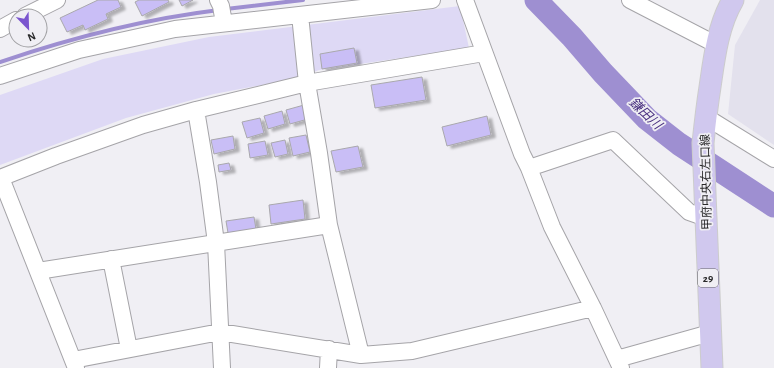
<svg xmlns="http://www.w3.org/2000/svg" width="774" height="368" viewBox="0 0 774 368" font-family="'Alegreya Sans','Noto Sans JP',sans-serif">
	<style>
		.built { fill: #e3e1ed }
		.green { fill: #ded9f5 }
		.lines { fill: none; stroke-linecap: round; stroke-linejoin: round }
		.stream { stroke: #9e8fd1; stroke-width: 4 }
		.river { stroke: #9e8fd1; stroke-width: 23 }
		.building { fill: #c9bef6; stroke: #a9a8ac; filter: url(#shadow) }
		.minor-casing { stroke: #a5a4a8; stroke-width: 18 }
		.major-casing { stroke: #ccc; stroke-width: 23 }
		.minor { stroke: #fff; stroke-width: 16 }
		.major { stroke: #d0c8ee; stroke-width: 21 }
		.labels { text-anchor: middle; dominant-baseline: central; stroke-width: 3.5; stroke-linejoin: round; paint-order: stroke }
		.shield { fill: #f0eff4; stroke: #656467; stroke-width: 1 }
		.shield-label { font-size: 11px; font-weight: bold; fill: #29292a }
		.street-label { font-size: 12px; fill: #29292a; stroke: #f0eff4 }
		.water-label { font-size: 13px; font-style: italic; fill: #4a3180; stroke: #f0eff4 }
	</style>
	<defs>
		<filter id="shadow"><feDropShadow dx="4.5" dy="2.5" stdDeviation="1" flood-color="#0004"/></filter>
	</defs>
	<rect width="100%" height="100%" fill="#f0eff4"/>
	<path class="built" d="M760 0H774V145L728 114 735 45Z"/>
	<path class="green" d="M460 6 469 48 319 70 298 78 214 94 126 118 0 165V95L103 59 209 37Z"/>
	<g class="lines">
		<path class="stream" d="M226 9 303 0
			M0 62C71 38 144 19 219 10"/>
		<path class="river" d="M536 0 572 37 603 73 647 119 679 144 774 206"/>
	</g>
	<path class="building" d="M98 0H118L121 7 106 14 108 19 85 30 83 25 67 32 60 18Z
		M139 0H168L169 2 142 16 135 2Z
		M179 0H193L182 6Z
		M354 48 357 63 322 69 320 54Z
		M422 77 426 100 375 108 371 85Z
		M304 105 308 119 290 124 286 110Z
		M282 111 285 124 268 129 264 116Z
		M487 116 491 135 447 146 442 127Z
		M260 118 264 133 247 138 242 122Z
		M306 135 310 152 293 156 289 138Z
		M233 136 235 149 214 154 211 140Z
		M285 140 288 154 275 157 271 143Z
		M265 141 268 155 250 158 248 144Z
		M358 146 363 167 336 172 331 151Z
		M229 163 231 170 219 172 218 165Z
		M303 200 305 219 271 224 269 205Z
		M254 217 256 229 228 233 226 221Z"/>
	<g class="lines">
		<g class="minor-casing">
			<path id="minor" d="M218 0 221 6 224 23
				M465 0 522 154 529 168 613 140 689 212 706 218
				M630 0 717 45
				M300 15 307 83 319 153 329 225 361 355
				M25 16 57 0
				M0 29 16 20
				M0 76 79 50 175 29 432 0
				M196 110 208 182 216 243 222 368
				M706 117 774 159
				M529 168 552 227 593 308 621 368
				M0 178 56 156 143 125 196 110 307 83 484 53
				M1 178 76 368
				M111 259 129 349
				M38 271 329 225
				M617 359 710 333
				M73 360 220 332 361 355 412 351 593 308
				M328 368 329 349"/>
		</g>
		<g class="major-casing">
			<path id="major" d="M712 368 703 143C705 124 707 106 710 87 714 59 718 25 733 0"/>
		</g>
		<use href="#minor" class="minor"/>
		<use href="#major" class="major"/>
	</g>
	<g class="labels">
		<rect class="shield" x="698" y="269" width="20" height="18" rx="3"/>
		<g class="shield-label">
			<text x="708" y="278">29</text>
		</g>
		<g class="street-label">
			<text transform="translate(706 182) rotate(-91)">甲府中央右左口線</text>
		</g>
		<g class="water-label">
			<text transform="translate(645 114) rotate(43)">鎌田川</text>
		</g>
	</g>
	<g transform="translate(28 28) rotate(157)"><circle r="19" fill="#f0eff4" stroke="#a0a0a3"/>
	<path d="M0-3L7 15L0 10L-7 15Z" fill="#7b55cf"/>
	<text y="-6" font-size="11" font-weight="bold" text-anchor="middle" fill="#29292a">N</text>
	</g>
</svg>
